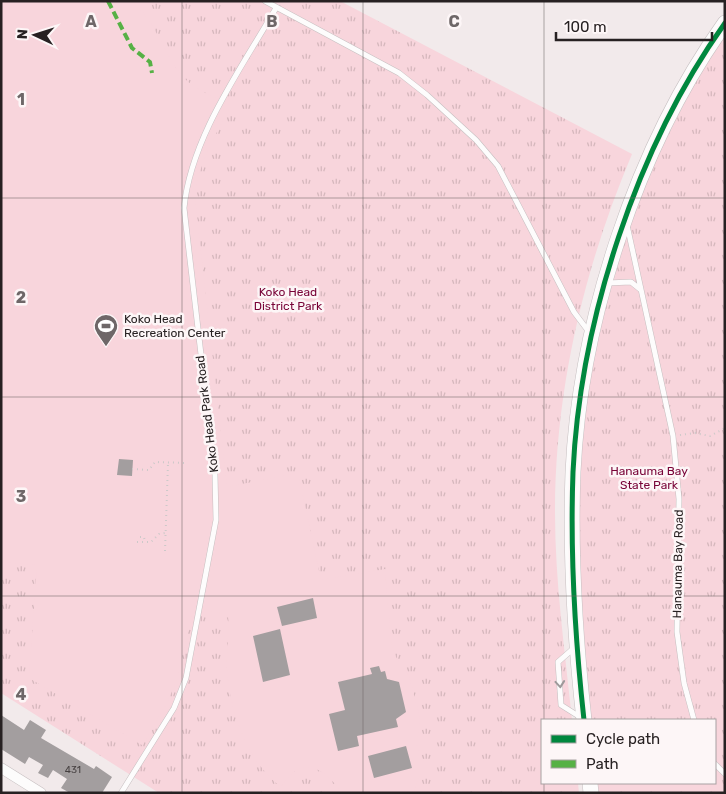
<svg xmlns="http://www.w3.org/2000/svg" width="726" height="794" viewBox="0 0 726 794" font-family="Rubik,sans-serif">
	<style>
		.park { fill: url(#park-tufts) }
		.pitch { fill: #f8d5dc }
		.building { fill: #a39e9f }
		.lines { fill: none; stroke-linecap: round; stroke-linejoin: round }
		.lane-casing { stroke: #c6bfc0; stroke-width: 6 }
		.street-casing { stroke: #c6bfc0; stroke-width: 11 }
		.primary-casing { stroke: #c6bfc0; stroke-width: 16 }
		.path { stroke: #cdc9c9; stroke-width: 2; stroke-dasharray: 1 4; stroke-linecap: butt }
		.lane { stroke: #fdfcfc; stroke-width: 5 }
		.street { stroke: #fdfcfc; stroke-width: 10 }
		.primary { stroke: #fdfcfc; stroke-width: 15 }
		.quiet { stroke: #56b145; stroke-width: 4; stroke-dasharray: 8 4; stroke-linecap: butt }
		.cycleway-casing { stroke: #fdf6f7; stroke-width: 8 }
		.cycleway { stroke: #00873e; stroke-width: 5 }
		.oneway { stroke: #9d999a }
		.grid { fill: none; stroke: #6e6768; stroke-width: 1; stroke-opacity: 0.55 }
		.labels { text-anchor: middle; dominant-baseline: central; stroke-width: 5; stroke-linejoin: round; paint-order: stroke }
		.number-label { font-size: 10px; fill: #464041 }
		.park-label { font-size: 12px; fill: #780337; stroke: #fdf6f7 }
		.poi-label { font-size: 12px; fill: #272122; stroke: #fdf6f7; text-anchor: start }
		.street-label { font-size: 12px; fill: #272122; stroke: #fdf6f7 }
		.grid-label { font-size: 16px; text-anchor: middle; font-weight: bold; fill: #6e6768; stroke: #fdf6f7; stroke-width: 5; stroke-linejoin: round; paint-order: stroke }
	</style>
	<defs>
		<pattern id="park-tufts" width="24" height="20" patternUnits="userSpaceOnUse" patternTransform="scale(1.25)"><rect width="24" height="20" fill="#f8d5dc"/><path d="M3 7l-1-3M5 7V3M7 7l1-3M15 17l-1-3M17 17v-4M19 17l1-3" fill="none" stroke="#d5b7bc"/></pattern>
	</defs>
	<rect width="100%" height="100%" fill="#f2eaeb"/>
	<path class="park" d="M1 1H340L632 154C584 268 555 389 555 513 555 582 565 651 572 720H542V783H578L579 793H159L1 693Z
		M725 23V793H591L590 783H715V720H584L572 530 583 386 626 218Z"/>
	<path class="pitch" d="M1 1H131C157 21 163 55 184 78 195 90 217 98 231 106 215 136 198 163 195 198L227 487 298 473 321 580 385 569 391 642 396 657 409 676 419 714 420 726 416 743 420 753V775L413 793H343C322 767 302 753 281 787 247 761 230 712 227 670 226 652 230 633 228 615L194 607 176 682 167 703 142 745 29 678 37 565 1 562Z"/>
	<path class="building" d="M119 459 133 460 132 476 117 475Z
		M313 598 317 618 282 626 277 607Z
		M280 629 290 675 263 682 253 636Z
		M379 666 381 672 385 671 387 679 399 682 406 712 396 719 398 727 357 736 359 746 338 751 329 714 345 710 338 682 372 674 370 668Z
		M1 715 24 730 30 720 46 730 41 738 94 769 96 766 112 777 102 793H70L61 788 67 779 53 770 48 778 38 773 43 765 29 757 25 764 1 749Z
		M406 746 412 768 374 778 368 756Z"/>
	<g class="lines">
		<g class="lane-casing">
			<path id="lane" d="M265 1 399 73 427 95 476 140 498 166 574 312 589 332
				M627 225 673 436 679 499 677 632 684 683 694 720
				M607 283 631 282 641 290
				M574 648 558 662 561 705 580 717
				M715 764 725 774
				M121 793 174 708 186 678 216 520 215 475 184 208C191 137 241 69 276 8"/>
		</g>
		<g class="street-casing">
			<path id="street" d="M1 768 41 793"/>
		</g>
		<g class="primary-casing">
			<path id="primary" d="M584 720C575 638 570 554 573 472 580 321 637 146 725 23
				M590 783 591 793"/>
		</g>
		<path class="path" d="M680 435 695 433 710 436 725 428
			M132 469 149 470 155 462 186 463
			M140 537H144L145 542
			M137 542H151L159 534 165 533
			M165 551 168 463"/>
		<use href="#lane" class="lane"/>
		<use href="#street" class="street"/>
		<use href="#primary" class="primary"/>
		<path class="quiet" d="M108 1 132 48 150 62 152 73"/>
		<g class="cycleway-casing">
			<path id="cycleway" d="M584 720C575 638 570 554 573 472 580 321 637 146 725 23"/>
		</g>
		<use href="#cycleway" class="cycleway"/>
	</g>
	<defs><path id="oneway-chevron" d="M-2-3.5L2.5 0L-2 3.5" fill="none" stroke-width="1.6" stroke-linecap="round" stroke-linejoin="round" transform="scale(1.25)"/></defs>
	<use class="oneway" href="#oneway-chevron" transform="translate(560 684) rotate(85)"/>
	<path class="grid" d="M182 1V793M363 1V793M544 1V720M1 198H725M1 397H725M1 596H725M544 783V793"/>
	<defs>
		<g id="stadium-pin" transform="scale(1.25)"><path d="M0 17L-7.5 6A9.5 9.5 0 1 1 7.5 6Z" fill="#6e6768" stroke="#fdf6f7"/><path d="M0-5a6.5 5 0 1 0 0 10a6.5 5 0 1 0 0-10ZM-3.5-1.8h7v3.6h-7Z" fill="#fff"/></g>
	</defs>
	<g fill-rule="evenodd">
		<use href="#stadium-pin" x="106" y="326"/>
	</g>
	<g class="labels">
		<g class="number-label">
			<text x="73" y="770">431</text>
		</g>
		<g class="park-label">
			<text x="288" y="292">Koko Head<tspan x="288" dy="14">District Park</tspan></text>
			<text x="649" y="471">Hanauma Bay<tspan x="649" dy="14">State Park</tspan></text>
		</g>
		<g class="poi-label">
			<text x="124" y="319">Koko Head<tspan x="124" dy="14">Recreation Center</tspan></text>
		</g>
		<g class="street-label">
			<text transform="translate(207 414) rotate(-97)">Koko Head Park Road</text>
			<text transform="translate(678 564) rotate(-89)">Hanauma Bay Road</text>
		</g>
	</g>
	<g class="grid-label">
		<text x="91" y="27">A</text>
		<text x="272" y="27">B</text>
		<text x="454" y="27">C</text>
		<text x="21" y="105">1</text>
		<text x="21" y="303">2</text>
		<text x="21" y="502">3</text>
		<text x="21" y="700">4</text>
	</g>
	<rect width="726" height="794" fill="none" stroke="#272122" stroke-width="5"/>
	<rect x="541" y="719" width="175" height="65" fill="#fdf6f7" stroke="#a7a1a2"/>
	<rect x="551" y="735" width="25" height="8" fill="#00873e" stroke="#a7a1a2"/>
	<text x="586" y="744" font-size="15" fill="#272122">Cycle path</text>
	<rect x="551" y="760" width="25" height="8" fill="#56b145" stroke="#a7a1a2"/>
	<text x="586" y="769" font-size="15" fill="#272122">Path</text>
	<g transform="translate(35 35) rotate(274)" stroke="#fdf6f7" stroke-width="4" paint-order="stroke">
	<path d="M0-4L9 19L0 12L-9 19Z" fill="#272122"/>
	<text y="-8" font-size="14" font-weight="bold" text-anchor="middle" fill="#272122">N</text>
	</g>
	<path d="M556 32v8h156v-8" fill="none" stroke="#272122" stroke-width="2.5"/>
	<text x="564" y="32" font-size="15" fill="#272122" stroke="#fdf6f7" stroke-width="4" paint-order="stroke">100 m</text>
</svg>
